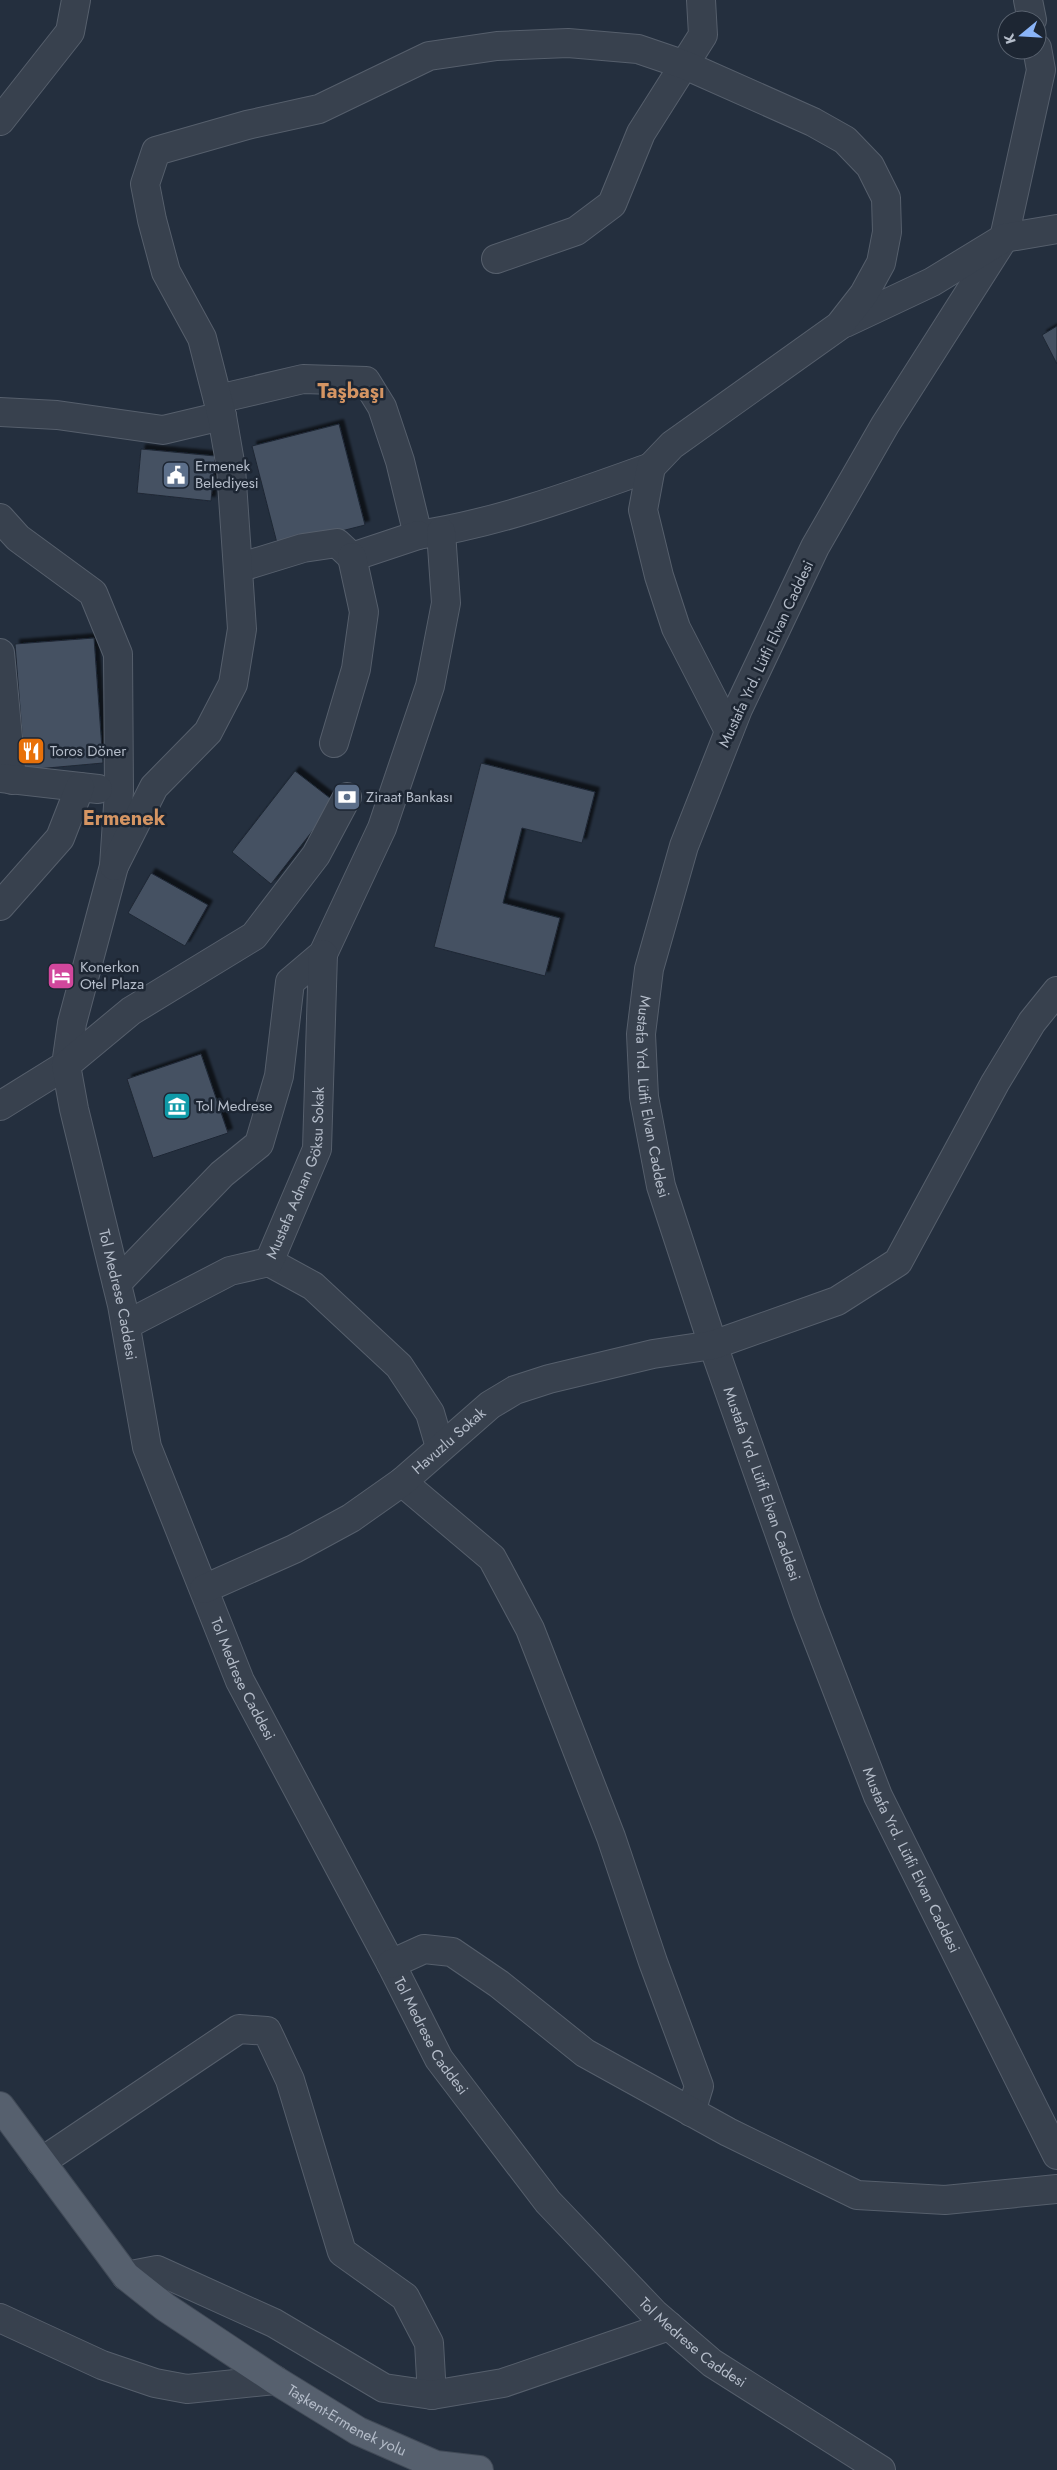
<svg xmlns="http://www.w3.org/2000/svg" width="1057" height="2470" viewBox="0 0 1057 2470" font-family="Jost,sans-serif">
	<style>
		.building { fill: #455162; stroke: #1f2835; filter: url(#shadow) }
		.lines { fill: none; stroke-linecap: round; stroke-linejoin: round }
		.minor-casing { stroke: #565f6c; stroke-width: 30 }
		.major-casing { stroke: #414a57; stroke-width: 30 }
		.minor { stroke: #38414e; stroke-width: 28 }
		.major { stroke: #56606e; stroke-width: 28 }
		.labels { text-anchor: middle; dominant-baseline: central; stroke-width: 5; stroke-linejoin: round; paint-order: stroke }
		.poi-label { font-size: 15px; fill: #b4bcc9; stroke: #1d2633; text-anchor: start }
		.street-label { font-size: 15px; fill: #b4bcc9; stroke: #1d2633 }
		.district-label { font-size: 20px; font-weight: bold; fill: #d59563; stroke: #1d2633 }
	</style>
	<defs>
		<filter id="shadow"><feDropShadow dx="4.5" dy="-4.5" stdDeviation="1" flood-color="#0009"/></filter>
	</defs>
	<rect width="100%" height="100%" fill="#242f3e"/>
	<path class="building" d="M1057 326V364L1042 335Z
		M339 424 365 525 278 547 252 446Z
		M141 449 215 456 211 501 137 493Z
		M94 638 103 763 25 770 15 644Z
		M481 763 595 792 582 843 522 828 503 903 560 918 545 976 434 947Z
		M295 771 335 802 271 884 232 852Z
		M151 873 208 905 185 946 128 913Z
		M201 1054 228 1133 153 1158 127 1079Z"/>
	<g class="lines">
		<g class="minor-casing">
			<g id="minor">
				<path d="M1028 0 1032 20"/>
				<path id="s1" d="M1037 48 1041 70 1004 238 885 425 815 547 738 709 684 846 649 969 641 1034 644 1097 661 1186 713 1345 807 1612 878 1796 1057 2155"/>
				<path d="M0 121 70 32 76 0"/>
				<path d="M496 259 576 231 612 204 641 133 703 35 701 0"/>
				<path d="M845 323 932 282 1004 238 1057 229"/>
				<path d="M218 399 303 379 366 381 382 407 400 461 418 535C498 523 576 494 651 467"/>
				<path d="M0 412 57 415 163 430 222 416"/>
				<path d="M0 518 18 538 93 593 118 654 119 791 114 866 72 1023 66 1065 0 1106"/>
				<path d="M238 568 303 548 337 543 352 557 418 535"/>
				<path d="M0 653 12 780"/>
				<path d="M334 743 356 669 364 612 352 557"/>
				<path d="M0 778 98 789"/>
				<path id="s2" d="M347 797 316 855 254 936 131 1011 66 1065 74 1109 122 1305 147 1447 240 1681 391 1964 439 2059 548 2202 654 2313 712 2363 881 2470"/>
				<path d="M114 866 154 787 208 732 233 684 242 629 231 468 222 416 202 338 166 272 152 220 145 184 156 151 247 125 319 109 429 56 497 46 568 43 638 49 685 65 813 122 845 140 870 166 886 198 887 232 881 263 864 294 839 326 672 445 651 467 643 510 659 576 676 628 729 731"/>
				<path d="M0 906 60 838 80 787"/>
				<path d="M269 1262 313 1286 399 1366 430 1413 440 1447"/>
				<path d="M117 1283 222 1174 259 1144 279 1076 290 982 323 954 382 828 430 686 446 603 441 532"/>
				<path id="s3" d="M126 1325 230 1271 269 1262 317 1149 323 954"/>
				<path d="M402 1482 492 1558 530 1629 611 1837 653 1962 699 2086 691 2112"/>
				<path id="s4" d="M204 1589 294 1549 351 1518 402 1482 490 1405 515 1390 549 1379 653 1354 713 1345 837 1301 898 1262 995 1083 1032 1022 1057 991"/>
				<path d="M391 1964 424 1949 452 1952 499 1984 585 2053 728 2132 857 2195 945 2200 1057 2189"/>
				<path d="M41 2162 239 2029 267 2031 290 2080 342 2252 405 2297 429 2343 432 2395"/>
				<path d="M126 2276 157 2270 274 2323 384 2388 432 2395 503 2383 669 2326"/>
				<path d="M0 2318 102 2365 155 2383 187 2389 275 2380"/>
			</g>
		</g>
		<g class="major-casing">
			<g id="major">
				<path id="s5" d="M0 2106 126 2276 165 2307 275 2380 358 2431 436 2465 479 2470"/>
			</g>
		</g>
		<use href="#minor" class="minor"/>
		<use href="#major" class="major"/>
	</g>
	<defs>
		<g id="civic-square" transform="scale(1.4375)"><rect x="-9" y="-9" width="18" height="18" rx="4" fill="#5c6f8a" stroke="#1d2633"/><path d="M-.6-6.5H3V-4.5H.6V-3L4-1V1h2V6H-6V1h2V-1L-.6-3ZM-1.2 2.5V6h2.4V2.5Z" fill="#fff"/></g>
		<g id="restaurant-square" transform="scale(1.4375)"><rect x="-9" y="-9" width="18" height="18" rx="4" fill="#e8710a" stroke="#1d2633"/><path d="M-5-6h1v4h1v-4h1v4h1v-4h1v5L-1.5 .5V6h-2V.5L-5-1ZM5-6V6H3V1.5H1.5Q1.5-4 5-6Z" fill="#fff"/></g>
		<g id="bank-square" transform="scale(1.4375)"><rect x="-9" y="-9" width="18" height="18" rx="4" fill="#5c6f8a" stroke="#1d2633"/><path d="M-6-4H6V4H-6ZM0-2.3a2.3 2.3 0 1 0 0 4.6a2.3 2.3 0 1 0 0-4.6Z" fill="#fff"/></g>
		<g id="hotel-square" transform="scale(1.4375)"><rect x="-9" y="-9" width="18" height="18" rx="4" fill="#d1479c" stroke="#1d2633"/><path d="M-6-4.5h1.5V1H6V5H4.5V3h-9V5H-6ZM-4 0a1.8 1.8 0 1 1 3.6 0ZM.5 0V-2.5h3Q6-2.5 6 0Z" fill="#fff"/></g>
		<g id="museum-square" transform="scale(1.4375)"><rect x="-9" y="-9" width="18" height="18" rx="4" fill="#0f9aa8" stroke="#1d2633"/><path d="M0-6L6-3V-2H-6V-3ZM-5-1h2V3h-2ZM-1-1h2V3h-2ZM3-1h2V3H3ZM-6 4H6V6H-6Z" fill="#fff"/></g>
	</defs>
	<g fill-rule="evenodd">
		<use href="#civic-square" x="176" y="475"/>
		<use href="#restaurant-square" x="31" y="751"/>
		<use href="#bank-square" x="347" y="797"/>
		<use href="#hotel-square" x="61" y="976"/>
		<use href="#museum-square" x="177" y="1106"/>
	</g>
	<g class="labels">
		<g class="poi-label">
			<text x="195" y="466">Ermenek<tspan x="195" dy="17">Belediyesi</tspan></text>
			<text x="50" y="751">Toros Döner</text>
			<text x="366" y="797">Ziraat Bankası</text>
			<text x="80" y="967">Konerkon<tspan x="80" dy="17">Otel Plaza</tspan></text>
			<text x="196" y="1106">Tol Medrese</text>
		</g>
		<g class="street-label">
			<text transform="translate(766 654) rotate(-65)">Mustafa Yrd. Lütfi Elvan Caddesi</text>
			<text stroke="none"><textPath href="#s1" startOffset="1140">Mustafa Yrd. Lütfi Elvan Caddesi</textPath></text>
			<text stroke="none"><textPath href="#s3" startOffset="252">Mustafa Adnan Göksu Sokak</textPath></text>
			<text stroke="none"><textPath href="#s2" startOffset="632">Tol Medrese Caddesi</textPath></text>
			<text stroke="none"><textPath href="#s4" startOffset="288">Havuzlu Sokak</textPath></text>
			<text stroke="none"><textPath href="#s1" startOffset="1545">Mustafa Yrd. Lütfi Elvan Caddesi</textPath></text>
			<text stroke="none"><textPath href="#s2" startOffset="1038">Tol Medrese Caddesi</textPath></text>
			<text stroke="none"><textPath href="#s1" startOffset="1950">Mustafa Yrd. Lütfi Elvan Caddesi</textPath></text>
			<text stroke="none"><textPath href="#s2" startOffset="1442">Tol Medrese Caddesi</textPath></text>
			<text stroke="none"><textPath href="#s2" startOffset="1848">Tol Medrese Caddesi</textPath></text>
			<text stroke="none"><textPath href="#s5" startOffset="476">Taşkent-Ermenek yolu</textPath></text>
		</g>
		<g class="district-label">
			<text x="351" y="391">Taşbaşı</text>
			<text x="124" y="818">Ermenek</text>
		</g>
	</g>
	<g transform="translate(1022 35) rotate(252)"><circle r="24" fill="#1d2633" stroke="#59626f"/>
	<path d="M0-4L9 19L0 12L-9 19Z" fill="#8ab4f8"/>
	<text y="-8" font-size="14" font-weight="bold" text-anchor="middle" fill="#b4bcc9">K</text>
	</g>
</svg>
